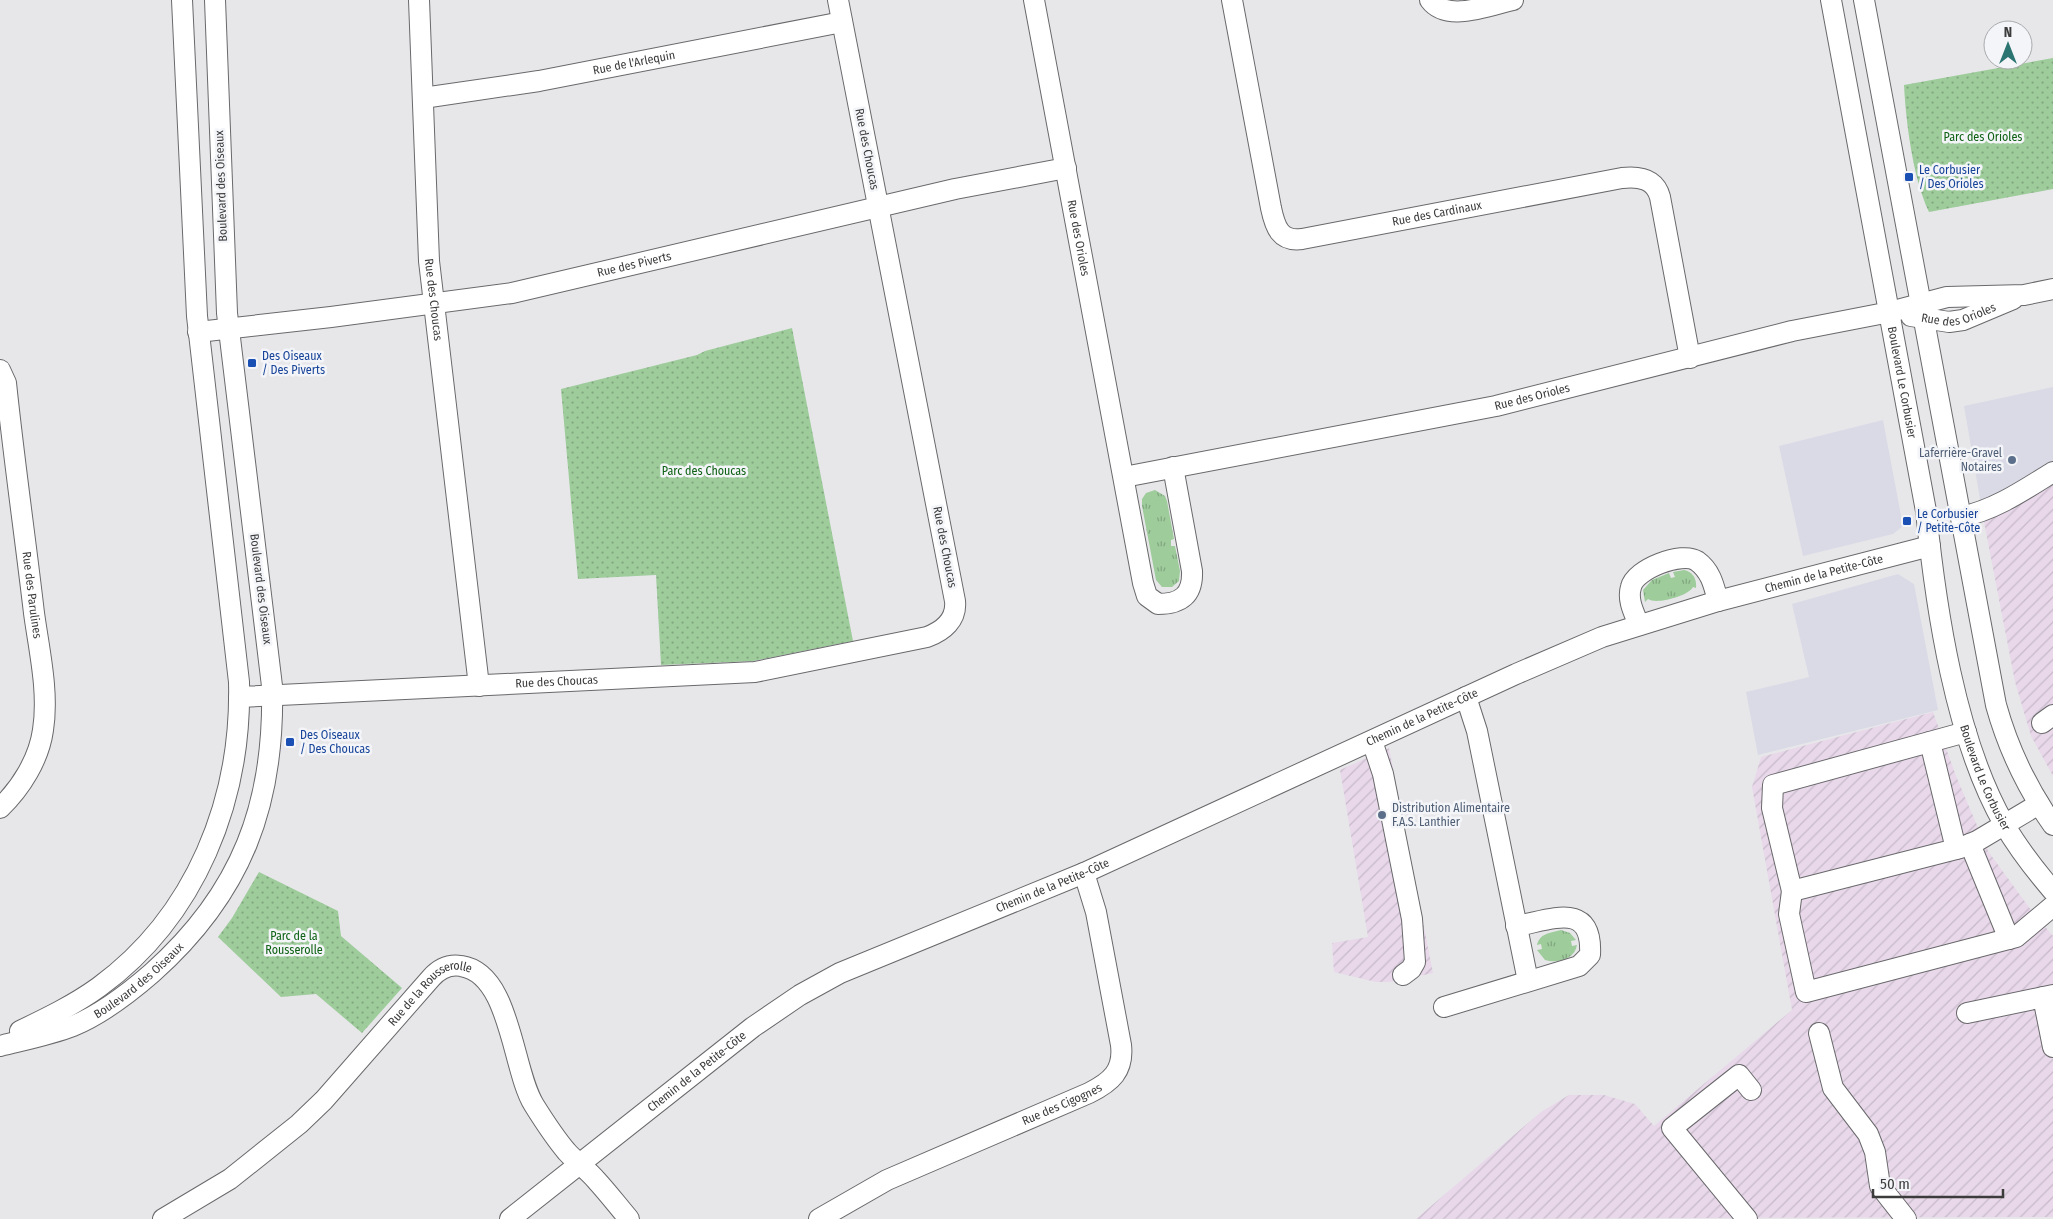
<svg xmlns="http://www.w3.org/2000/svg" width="2053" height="1219" viewBox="0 0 2053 1219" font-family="'Fira Sans Condensed',sans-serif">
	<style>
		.built { fill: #d9dae5 }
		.industrial { fill: url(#industrial-furrows) }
		.grass { fill: url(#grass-tufts) }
		.park { fill: url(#park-dots) }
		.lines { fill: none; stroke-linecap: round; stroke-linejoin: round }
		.minor-casing { stroke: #69696c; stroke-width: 22 }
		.minor { stroke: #fff; stroke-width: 20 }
		.transit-dot { fill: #1a4fb4; stroke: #f4f5f8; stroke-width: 2 }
		.service-dot { fill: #5c6f8a; stroke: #f4f5f8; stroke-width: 2 }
		.labels { text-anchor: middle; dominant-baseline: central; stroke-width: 5; stroke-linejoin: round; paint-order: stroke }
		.street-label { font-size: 12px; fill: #3c3c3d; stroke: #f4f5f8 }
		.park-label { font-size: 12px; fill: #0f6215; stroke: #f4f5f8 }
		.transit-label { font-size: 12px; fill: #164399; stroke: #f4f5f8; text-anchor: start }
		.service-label { font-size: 12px; fill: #4e5e75; stroke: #f4f5f8; text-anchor: end }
	</style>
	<defs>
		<pattern id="industrial-furrows" width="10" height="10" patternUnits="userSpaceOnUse" patternTransform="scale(1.25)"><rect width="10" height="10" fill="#e8d8ea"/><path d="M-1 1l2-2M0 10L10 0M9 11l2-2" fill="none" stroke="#c8baca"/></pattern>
		<pattern id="grass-tufts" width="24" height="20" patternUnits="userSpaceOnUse" patternTransform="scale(1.25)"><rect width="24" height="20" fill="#9ecc9b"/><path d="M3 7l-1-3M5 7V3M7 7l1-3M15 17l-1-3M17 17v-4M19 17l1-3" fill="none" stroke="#82a780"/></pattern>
		<pattern id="park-dots" width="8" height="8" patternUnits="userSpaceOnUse" patternTransform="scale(1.25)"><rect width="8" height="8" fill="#9ecc9b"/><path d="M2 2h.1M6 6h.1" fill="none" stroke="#82a780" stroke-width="1.8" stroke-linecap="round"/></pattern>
	</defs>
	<rect width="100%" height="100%" fill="#e7e7ea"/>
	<path class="built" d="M2053 387V482L1984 522 1964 406Z
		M1883 420 1903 526 1893 534 1803 556 1779 446Z
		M1898 574 1914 584 1938 710 1758 755 1746 692 1809 677 1792 604Z"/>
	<path class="industrial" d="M2053 482V776L2031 736 2015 682 1984 522Z
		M1933 712 1956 776 1988 851 2031 910 2053 936V1217L1416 1219 1541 1112 1569 1095H1604L1635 1104 1654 1126 1792 1010 1752 787 1761 757Z
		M1389 748 1433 973 1389 982H1376L1334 972 1332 943 1368 937 1340 770Z"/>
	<path class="grass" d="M1155 490 1165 496 1167 501 1174 539 1171 540V546H1175L1180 571 1179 581 1172 587H1162L1156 580 1142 506V499L1146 493Z
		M1684 570C1693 572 1697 579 1696 588L1693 587C1689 596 1656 605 1648 599L1645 602 1643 590 1652 580 1669 573 1671 578 1675 577 1673 572Z
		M1561 930 1570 933 1576 940 1571 941 1572 946 1577 945C1575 959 1557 964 1545 960L1537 950 1542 949 1541 944 1537 945C1540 933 1550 933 1561 930Z"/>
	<path class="park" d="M2053 58V189L1929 212C1913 178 1906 123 1904 85Z
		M792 328 853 641 753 661 661 665 656 575 578 579 561 389 697 355 705 351Z
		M259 872 338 911 341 936 402 988 362 1033 316 994 281 997 218 937 232 918Z"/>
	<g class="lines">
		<g class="minor-casing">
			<g id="minor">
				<path id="s1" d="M419 0 429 261 479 686"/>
				<path id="s2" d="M1034 0 1143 583 1147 596 1158 604C1181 604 1193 595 1192 571L1173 467"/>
				<path id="s3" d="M1232 0 1271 208C1275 227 1280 242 1302 239L1622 178C1640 176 1655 179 1660 197L1690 358"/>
				<path d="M1430 0C1447 23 1490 5 1513 0"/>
				<path id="s4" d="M1831 0 1926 511C1936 609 1955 738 2004 824 2018 848 2035 870 2053 891"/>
				<path d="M1864 0 1996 705C2008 748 2027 788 2053 825"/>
				<path id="s5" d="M423 98 539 81 842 22"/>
				<path id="s6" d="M1911 316 1949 322 1963 320 2013 299"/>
				<path id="s7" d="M198 332 331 317 512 293 955 189 1066 168"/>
				<path id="s8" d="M0 370 6 383C14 460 25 536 34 613 39 650 49 692 43 730 39 759 21 788 0 808"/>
				<path id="s9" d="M1124 477 1496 406 1792 331 1890 312 1947 297 2024 295 2053 289"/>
				<path d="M1961 517C1995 510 2024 490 2053 472"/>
				<path d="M1639 625C1634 613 1627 600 1631 587 1635 569 1682 551 1697 561 1711 571 1714 586 1718 601"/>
				<path id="s10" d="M239 697 755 672 927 637C943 631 957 620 955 601L838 0"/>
				<path d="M1466 697 1477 731 1528 981"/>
				<path d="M2042 723 2053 715"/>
				<path d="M1966 732 1773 785 1772 808 1792 891 1960 848 1977 841 2039 804"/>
				<path d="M1372 741 1383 774 1412 919 1415 962 1411 969 1403 975"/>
				<path d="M1930 742 1956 849"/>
				<path d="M1970 844 2009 939"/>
				<path d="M1792 891 1789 914 1806 992 2016 937 2053 906"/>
				<path d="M2043 997 2053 1047"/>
				<path d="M1444 1007 1579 966 1590 955C1593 900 1551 920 1516 926"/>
				<path d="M1967 1013 2053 995"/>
				<path d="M20 1031C47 1018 74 1005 99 987 196 916 242 800 239 682L197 316 182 0"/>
				<path d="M1819 1033 1833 1088 1868 1134 1875 1152 1880 1186 1906 1219"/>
				<path id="s11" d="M0 1046C24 1040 50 1035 73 1026 102 1014 129 993 152 973 242 893 275 804 272 686L227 313 215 0"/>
				<path id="s12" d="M163 1219 230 1179 299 1124 324 1100 431 978C439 969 449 964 461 966 511 973 512 1070 534 1105 544 1121 555 1138 567 1152 576 1162 588 1170 597 1181 608 1193 618 1206 629 1219"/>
				<path id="s13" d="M510 1219 753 1027 800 995 840 973 1084 873 1516 674 1602 637 1718 601 1930 546"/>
				<path id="s14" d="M819 1219 887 1180 1089 1093C1111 1082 1124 1071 1121 1045L1096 912 1084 873"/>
				<path d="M1747 1219 1672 1128 1739 1075 1751 1090"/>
			</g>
		</g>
		<use href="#minor" class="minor"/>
	</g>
	<g class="transit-dot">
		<rect x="1904" y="172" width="10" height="10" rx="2.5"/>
		<rect x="247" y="358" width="10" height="10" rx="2.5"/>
		<rect x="1902" y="516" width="10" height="10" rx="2.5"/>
		<rect x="285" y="737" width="10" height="10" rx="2.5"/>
	</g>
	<g class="service-dot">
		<circle cx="2012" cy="460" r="5"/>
		<circle cx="1382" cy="815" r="5"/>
	</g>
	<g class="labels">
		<g class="street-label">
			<text stroke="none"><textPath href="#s5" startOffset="214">Rue de l'Arlequin</textPath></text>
			<text transform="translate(867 149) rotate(79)">Rue des Choucas</text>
			<text transform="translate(221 186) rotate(-92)">Boulevard des Oiseaux</text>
			<text stroke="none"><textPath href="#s3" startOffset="399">Rue des Cardinaux</textPath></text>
			<text stroke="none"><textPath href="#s2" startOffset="242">Rue des Orioles</textPath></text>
			<text stroke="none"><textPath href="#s7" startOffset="442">Rue des Piverts</textPath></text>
			<text stroke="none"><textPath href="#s1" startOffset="300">Rue des Choucas</textPath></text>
			<text stroke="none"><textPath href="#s6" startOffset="49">Rue des Orioles</textPath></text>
			<text stroke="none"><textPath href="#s4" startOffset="389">Boulevard Le Corbusier</textPath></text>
			<text stroke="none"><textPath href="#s9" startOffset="416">Rue des Orioles</textPath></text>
			<text transform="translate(945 547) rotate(79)">Rue des Choucas</text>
			<text stroke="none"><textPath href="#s13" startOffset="1476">Chemin de la Petite-Côte</textPath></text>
			<text transform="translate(261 589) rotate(83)">Boulevard des Oiseaux</text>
			<text stroke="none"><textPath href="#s8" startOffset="228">Rue des Parulines</textPath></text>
			<text stroke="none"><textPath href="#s10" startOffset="318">Rue des Choucas</textPath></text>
			<text stroke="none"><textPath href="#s13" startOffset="1048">Chemin de la Petite-Côte</textPath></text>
			<text stroke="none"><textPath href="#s4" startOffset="794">Boulevard Le Corbusier</textPath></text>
			<text stroke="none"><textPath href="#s13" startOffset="642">Chemin de la Petite-Côte</textPath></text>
			<text stroke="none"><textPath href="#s11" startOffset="156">Boulevard des Oiseaux</textPath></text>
			<text stroke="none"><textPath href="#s12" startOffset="355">Rue de la Rousserolle</textPath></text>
			<text stroke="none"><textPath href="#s13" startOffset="238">Chemin de la Petite-Côte</textPath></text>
			<text stroke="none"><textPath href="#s14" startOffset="269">Rue des Cigognes</textPath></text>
		</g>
		<g class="park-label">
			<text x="1983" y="137">Parc des Orioles</text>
			<text x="704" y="471">Parc des Choucas</text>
			<text x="294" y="936">Parc de la<tspan x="294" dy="14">Rousserolle</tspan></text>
		</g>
		<g class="transit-label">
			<text x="1919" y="170">Le Corbusier<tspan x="1919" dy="14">/ Des Orioles</tspan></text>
			<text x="262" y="356">Des Oiseaux<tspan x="262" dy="14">/ Des Piverts</tspan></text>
			<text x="1917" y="514">Le Corbusier<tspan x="1917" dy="14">/ Petite-Côte</tspan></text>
			<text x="300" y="735">Des Oiseaux<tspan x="300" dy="14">/ Des Choucas</tspan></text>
		</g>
		<g class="service-label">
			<text x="2002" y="453">Laferrière-Gravel<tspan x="2002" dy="14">Notaires</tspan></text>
			<text x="1392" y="808" text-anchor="start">Distribution Alimentaire<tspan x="1392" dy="14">F.A.S. Lanthier</tspan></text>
		</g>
	</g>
	<g transform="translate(2008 45)"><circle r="24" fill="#f4f5f8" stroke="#aaabad"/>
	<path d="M0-4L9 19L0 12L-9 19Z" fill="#2a7471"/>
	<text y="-8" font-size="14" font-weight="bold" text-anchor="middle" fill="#3c3c3d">N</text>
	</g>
	<path d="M1873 1189v8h130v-8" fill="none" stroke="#3c3c3d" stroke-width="2.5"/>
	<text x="1880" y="1189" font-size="15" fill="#3c3c3d" stroke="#f4f5f8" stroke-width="4" paint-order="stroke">50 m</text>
</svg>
